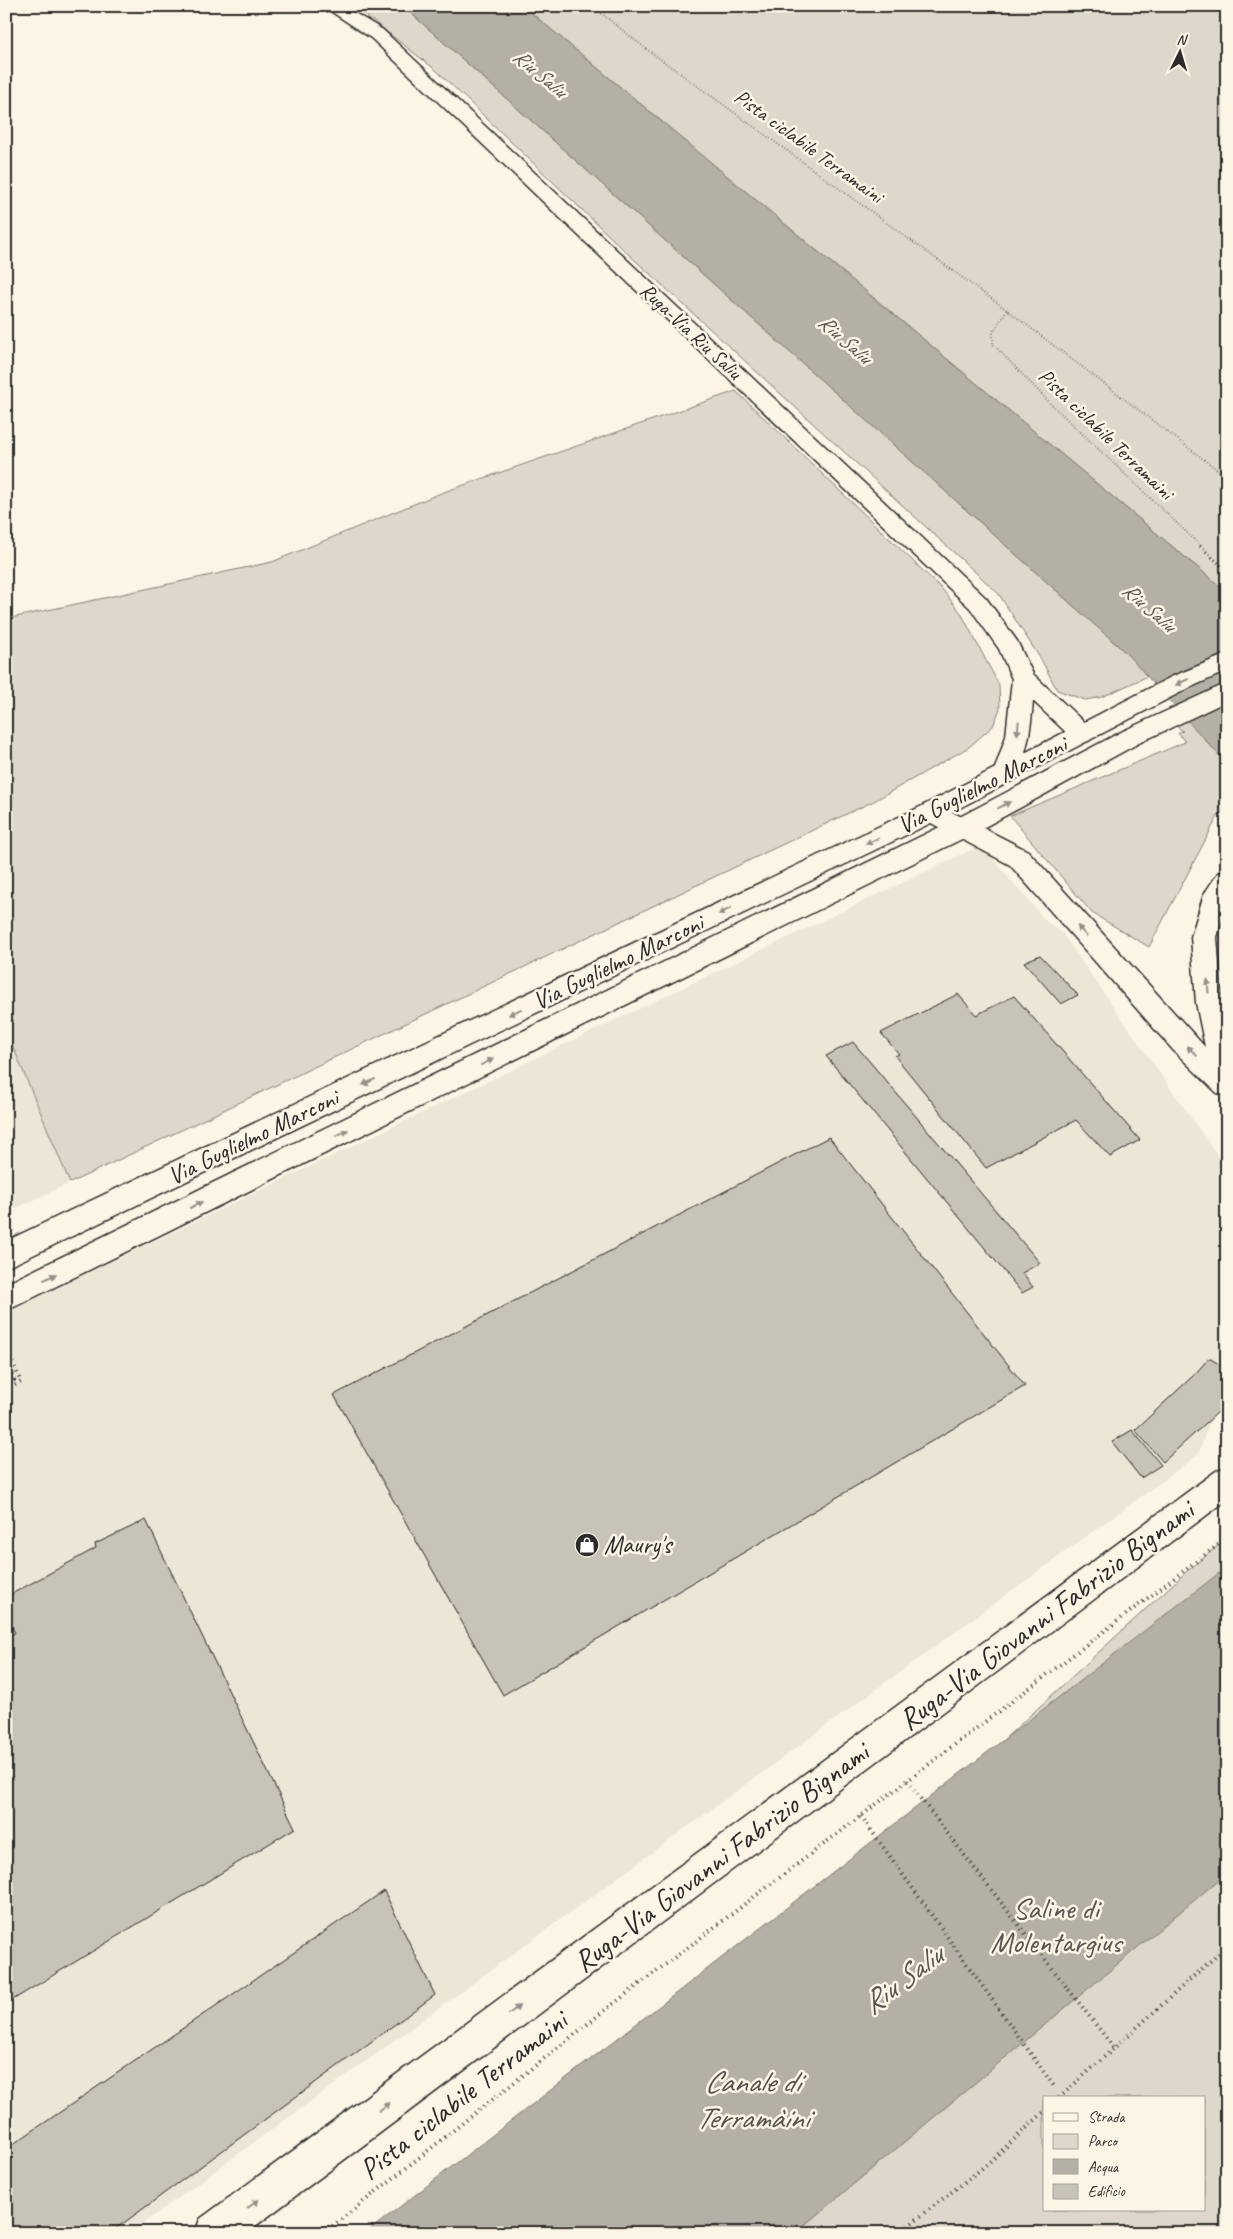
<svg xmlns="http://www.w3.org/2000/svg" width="1233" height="2239" viewBox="0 0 1233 2239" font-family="Caveat,sans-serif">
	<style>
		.built { fill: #ece6d7 }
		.green { fill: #ded8ca; stroke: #84827a; fill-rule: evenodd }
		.water { fill: #b4b0a5; stroke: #7d7b74 }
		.building { fill: #c8c3b7; stroke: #2b2b2b }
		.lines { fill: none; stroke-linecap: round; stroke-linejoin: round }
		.minor-casing { stroke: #2b2b2b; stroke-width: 3 }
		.major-casing { stroke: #2b2b2b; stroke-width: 3 }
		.path-far2 { stroke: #2b2b2b; stroke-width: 2; stroke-dasharray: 0.5 2.5; stroke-linecap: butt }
		.path-far1 { stroke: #2b2b2b; stroke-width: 3; stroke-dasharray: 1 3; stroke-linecap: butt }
		.path { stroke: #2b2b2b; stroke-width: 4; stroke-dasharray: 1 4.5; stroke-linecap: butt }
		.minor { fill: #fcf5e5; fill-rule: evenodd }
		.major { fill: #fcf5e5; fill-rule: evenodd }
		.oneway { fill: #949088 }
		.labels { text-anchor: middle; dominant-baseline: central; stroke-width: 5; stroke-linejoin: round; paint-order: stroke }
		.far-water-label { font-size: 21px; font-style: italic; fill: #545350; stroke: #fcf5e5 }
		.far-street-label { font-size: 21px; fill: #2b2b2b; stroke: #fcf5e5 }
		.street-label { font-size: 25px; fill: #2b2b2b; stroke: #fcf5e5 }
		.poi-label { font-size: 25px; fill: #2b2b2b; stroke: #fcf5e5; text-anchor: start }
		.near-street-label { font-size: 30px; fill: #2b2b2b; stroke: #fcf5e5 }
		.near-park-label { font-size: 30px; fill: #585653; stroke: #fcf5e5 }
		.near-water-label { font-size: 31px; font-style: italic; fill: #545350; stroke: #fcf5e5 }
	</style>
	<rect width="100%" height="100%" fill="#fcf5e5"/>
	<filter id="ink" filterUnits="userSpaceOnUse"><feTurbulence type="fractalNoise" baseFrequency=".02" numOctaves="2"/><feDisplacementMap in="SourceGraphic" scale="10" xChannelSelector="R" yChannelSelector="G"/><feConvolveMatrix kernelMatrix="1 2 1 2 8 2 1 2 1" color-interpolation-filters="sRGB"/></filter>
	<g filter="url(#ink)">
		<path class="built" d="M981 845 1046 921 1062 933 1227 1169V1373L1198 1455 130 2233H6V1312Z
			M6 1030 70 1183 6 1213Z"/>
		<path class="green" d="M354 6H403L1125 652 1148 676 1102 697 1085 700 1057 690 1042 661 998 593 626 252 437 71Z
			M523 6H1227V592Z
			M736 391 942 589 961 613 999 685 1000 709 993 726 969 747 874 801 70 1183 6 1030V619L272 562 441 493Z
			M1227 697V808L1218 816 1149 947 1092 913 1010 816 1185 742 1178 733 1183 731 1173 724Z
			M1227 1538V2233H420L691 2027 1186 1572ZM1044 2098H1204V2210H1044Z"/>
		<path class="water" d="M403 6H523L1227 592V764L1125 652Z
			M1227 1567V1873L795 2233H366Z"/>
		<path class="building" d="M1040 955 1078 995 1061 1004 1024 962Z
			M958 994 976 1015 1014 996 1140 1140 1110 1157 1076 1120 986 1168 895 1056 899 1054 881 1033Z
			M853 1042 1040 1263 1022 1273 1033 1287 1022 1293 826 1056Z
			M829 1137 1025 1386 503 1695 334 1395Z
			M1209 1358 1227 1369V1404L1163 1462 1135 1430 1195 1374Z
			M1132 1430 1161 1465 1141 1478 1112 1442Z
			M146 1520 295 1828 6 2004V1637L15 1633 6 1615V1597L96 1548 95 1544Z
			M384 1891 435 1995 110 2233H6V2149Z"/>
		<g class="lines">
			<g class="minor-casing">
				<path id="minor" d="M323 6H343L383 30 986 598 1017 641 1033 674 1090 728 1094 734 1090 740 1082 743 1074 740 1033 701C1031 729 1027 756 1014 780L1005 783 996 780 993 774 1006 736 1012 679 999 649 970 608 371 38Z
					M1227 683V701L1139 743 970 835 6 1311V1284L952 821 1123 731Z"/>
			</g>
			<g class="major-casing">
				<path id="major" d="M1227 654V671L1187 689 952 812 1028 851 1205 1047 1196 1003 1191 937 1204 894 1218 873 1227 870V904L1217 937 1222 1003 1227 1024V1096L1217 1093 1173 1050 1010 865 931 823 6 1268V1241L922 806 1171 677Z
					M1227 1466V1500L246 2233H195L200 2219 1216 1471Z"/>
			</g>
			<path class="path-far2" d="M592 6 645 48 1007 310 1227 477
				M1007 310 993 332V344L1050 403 1202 547"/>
			<path class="path-far1" d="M1200 546 1227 571"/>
			<path class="path" d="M6 1347 21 1382 6 1390
				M6 1365 14 1380 6 1384
				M907 1781 1114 2048
				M861 1816 1056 2089
				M1059 2098 1227 1946
				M324 2233 604 2011 1227 1538
				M899 2233 985 2166 1044 2112"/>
			<use href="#minor" class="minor"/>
			<use href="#major" class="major"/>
		</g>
		<defs><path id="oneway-solid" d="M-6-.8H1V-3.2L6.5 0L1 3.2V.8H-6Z" transform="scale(1.25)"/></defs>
		<g class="oneway">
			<use href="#oneway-solid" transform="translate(1182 682) rotate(155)"/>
			<use href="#oneway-solid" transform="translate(1018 728) rotate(96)"/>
			<use href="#oneway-solid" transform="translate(1004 805) rotate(-28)"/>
			<use href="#oneway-solid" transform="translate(872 841) rotate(154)"/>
			<use href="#oneway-solid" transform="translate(725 911) rotate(154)"/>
			<use href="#oneway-solid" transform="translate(1082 931) rotate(-131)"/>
			<use href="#oneway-solid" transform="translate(1208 986) rotate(-94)"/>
			<use href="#oneway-solid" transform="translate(515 1012) rotate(154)"/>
			<use href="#oneway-solid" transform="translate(1192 1051) rotate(-136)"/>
			<use href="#oneway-solid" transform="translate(487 1062) rotate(-26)"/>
			<use href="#oneway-solid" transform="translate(369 1082) rotate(154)"/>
			<use href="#oneway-solid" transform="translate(342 1133) rotate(-26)"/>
			<use href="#oneway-solid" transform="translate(196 1205) rotate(-26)"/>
			<use href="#oneway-solid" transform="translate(50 1277) rotate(-26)"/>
			<use href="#oneway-solid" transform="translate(514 2010) rotate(-37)"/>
			<use href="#oneway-solid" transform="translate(384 2107) rotate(-37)"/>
			<use href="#oneway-solid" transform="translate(253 2204) rotate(-37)"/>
		</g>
	</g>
	<defs>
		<g id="shop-disc" transform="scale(1.25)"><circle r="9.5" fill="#2b2b2b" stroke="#fcf5e5"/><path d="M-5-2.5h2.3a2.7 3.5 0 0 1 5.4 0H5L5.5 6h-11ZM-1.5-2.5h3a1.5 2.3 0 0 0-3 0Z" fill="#fff"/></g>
	</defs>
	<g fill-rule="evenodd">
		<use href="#shop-disc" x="587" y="1545"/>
	</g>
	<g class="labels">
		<g class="far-water-label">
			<text transform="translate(540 73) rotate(40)">Riu Saliu</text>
			<text transform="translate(845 339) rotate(41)">Riu Saliu</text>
			<text transform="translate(1149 607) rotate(41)">Riu Saliu</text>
		</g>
		<g class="far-street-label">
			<text transform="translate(809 146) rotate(36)">Pista ciclabile Terramaini</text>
			<text transform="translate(691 331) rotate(43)">Ruga-Via Riu Saliu</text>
			<text transform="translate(1106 434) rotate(44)">Pista ciclabile Terramaini</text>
		</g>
		<g class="street-label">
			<text transform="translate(982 785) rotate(-27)">Via Guglielmo Marconi</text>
			<text transform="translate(618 962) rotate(-26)">Via Guglielmo Marconi</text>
			<text transform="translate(253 1137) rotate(-26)">Via Guglielmo Marconi</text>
		</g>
		<g class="poi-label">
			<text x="604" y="1545">Maury's</text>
		</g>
		<g class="near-street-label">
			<text transform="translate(1046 1615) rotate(-37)">Ruga-Via Giovanni Fabrizio Bignami</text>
			<text transform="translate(721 1857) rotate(-37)">Ruga-Via Giovanni Fabrizio Bignami</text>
			<text transform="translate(463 2095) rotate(-38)">Pista ciclabile Terramaini</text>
		</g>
		<g class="near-park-label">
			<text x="1056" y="1908">Saline di<tspan x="1056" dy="34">Molentargius</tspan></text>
		</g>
		<g class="near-water-label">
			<text transform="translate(902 1979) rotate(-37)">Riu Saliu</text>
			<text x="752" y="2081">Canale di<tspan x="752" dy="36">Terramàini</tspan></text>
		</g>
	</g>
	<rect width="1233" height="2239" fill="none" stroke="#fcf5e5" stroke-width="25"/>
	<rect x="12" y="12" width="1208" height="2214" fill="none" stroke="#2b2b2b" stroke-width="2" filter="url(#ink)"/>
	<rect x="1043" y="2096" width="162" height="115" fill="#fcf5e5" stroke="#a8a49b"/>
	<rect x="1053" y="2113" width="25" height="8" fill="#fcf5e5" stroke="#a8a49b"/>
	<text x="1088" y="2122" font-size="15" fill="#2b2b2b">Strada</text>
	<rect x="1053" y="2134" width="25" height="15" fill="#ded8ca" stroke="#a8a49b"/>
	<text x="1088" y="2146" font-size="15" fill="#2b2b2b">Parco</text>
	<rect x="1053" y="2159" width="25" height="15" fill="#b4b0a5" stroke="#a8a49b"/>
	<text x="1088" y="2172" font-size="15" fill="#2b2b2b">Acqua</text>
	<rect x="1053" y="2184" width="25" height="15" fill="#c8c3b7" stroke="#a8a49b"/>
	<text x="1088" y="2196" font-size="15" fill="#2b2b2b">Edificio</text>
	<g transform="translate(1180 52) rotate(5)" stroke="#fcf5e5" stroke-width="4" paint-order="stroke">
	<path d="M0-4L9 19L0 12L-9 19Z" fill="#2b2b2b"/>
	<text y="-8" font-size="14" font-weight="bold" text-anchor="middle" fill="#2b2b2b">N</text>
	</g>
</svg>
